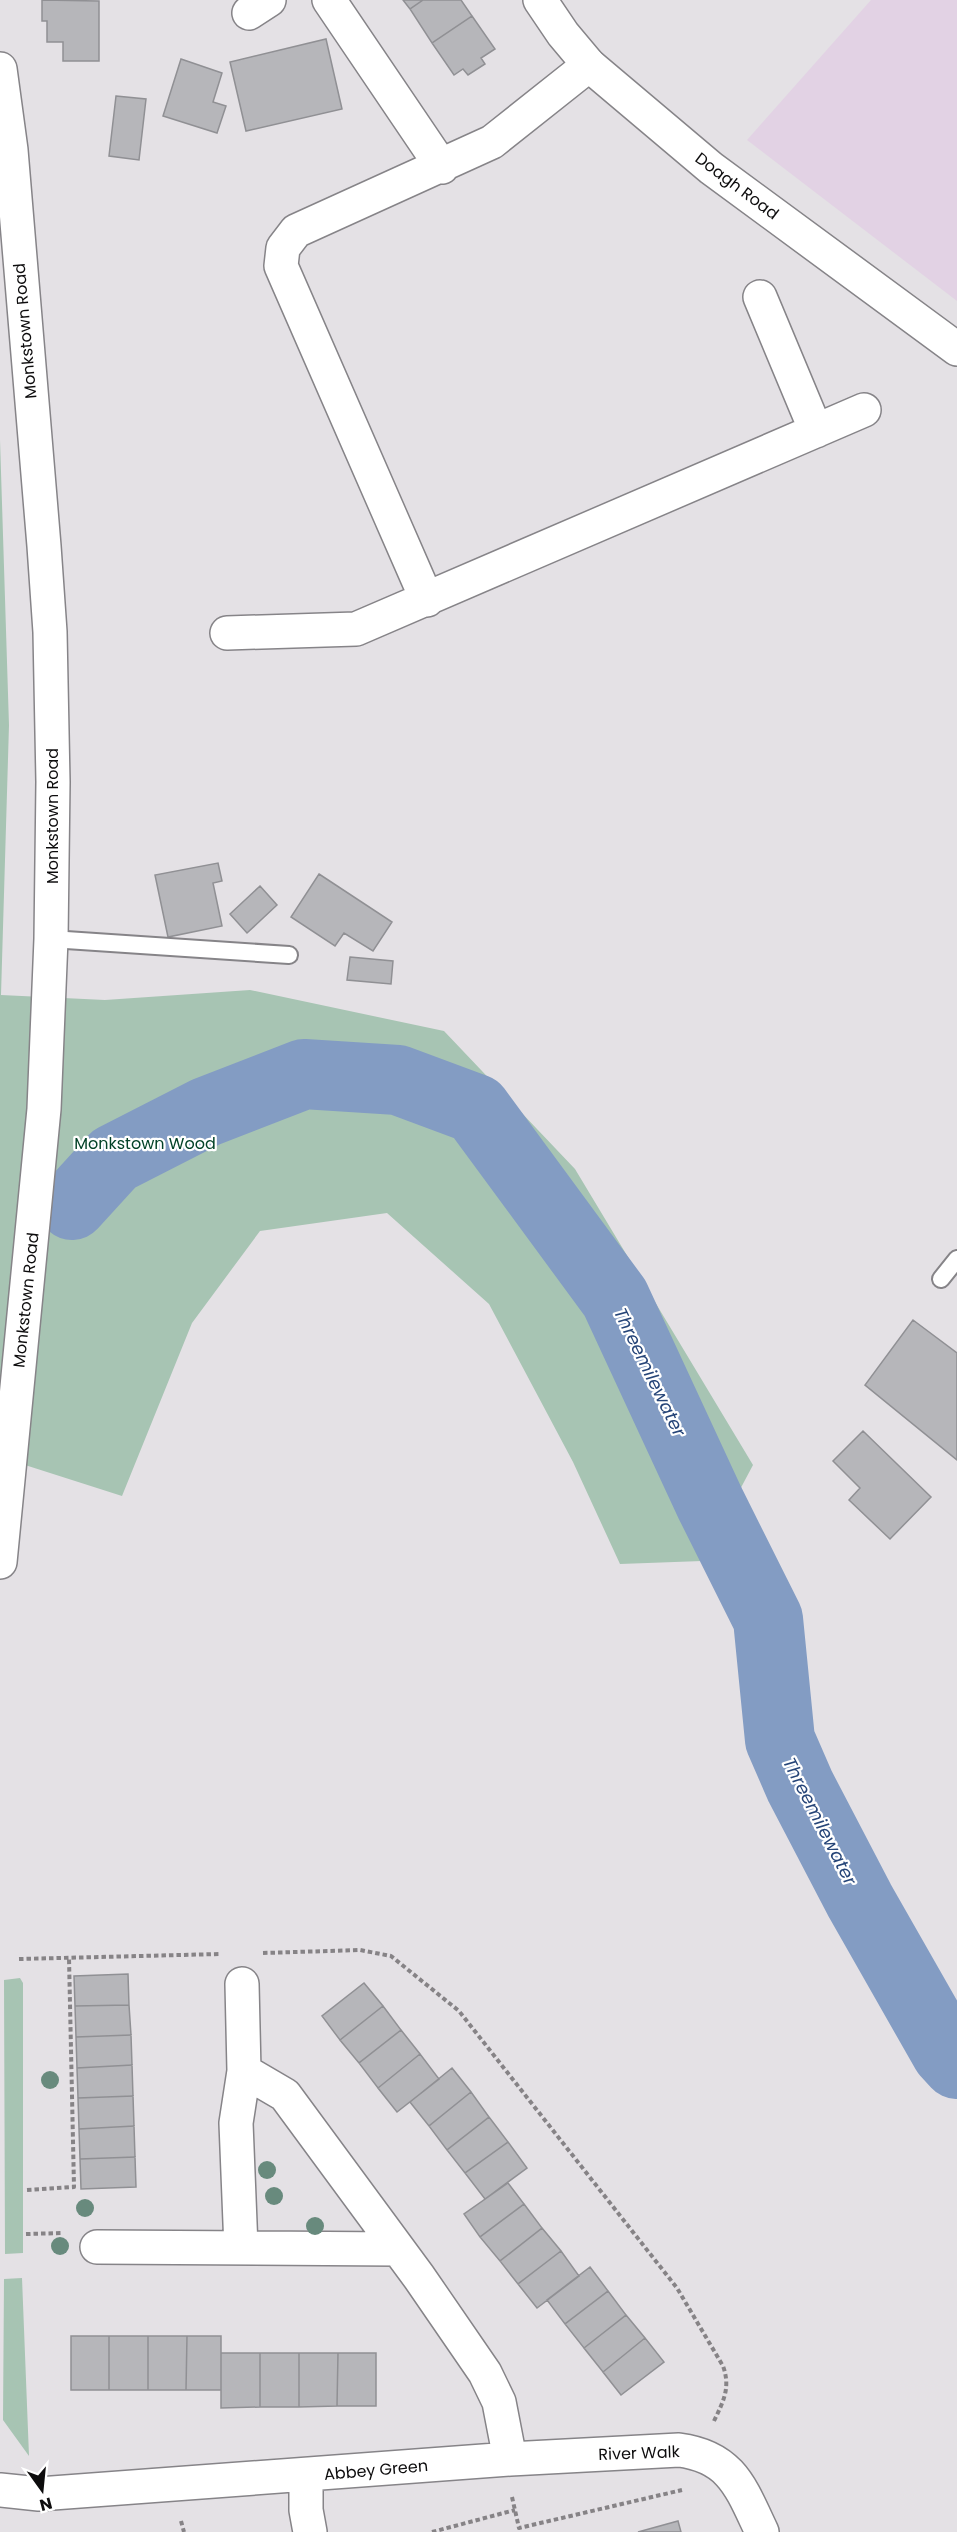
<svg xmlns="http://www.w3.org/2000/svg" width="957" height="2532" viewBox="0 0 957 2532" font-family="Poppins,sans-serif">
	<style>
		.industrial { fill: #e2d2e4 }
		.green { fill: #a7c4b3 }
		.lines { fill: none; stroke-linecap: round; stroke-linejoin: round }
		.river { stroke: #839cc3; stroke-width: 70 }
		.building { fill: #b6b6ba; stroke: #909094; stroke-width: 1.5 }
		.service-casing { stroke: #868488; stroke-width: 20 }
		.minor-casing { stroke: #868488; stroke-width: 36 }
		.tertiary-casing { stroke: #868488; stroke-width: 36 }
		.secondary-casing { stroke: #868488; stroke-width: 36 }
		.path { stroke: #868386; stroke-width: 4; stroke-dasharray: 4.5 3; stroke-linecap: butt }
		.service { stroke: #fff; stroke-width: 16 }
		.minor { stroke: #fff; stroke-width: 33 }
		.tertiary { stroke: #fff; stroke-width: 33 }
		.secondary { stroke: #fff; stroke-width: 33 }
		.tree { fill: #688a7d }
		.labels { text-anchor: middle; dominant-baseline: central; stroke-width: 4.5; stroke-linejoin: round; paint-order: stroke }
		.street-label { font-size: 16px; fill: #0d0c0d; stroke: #fff }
		.park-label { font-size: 16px; fill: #034228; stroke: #fff }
		.water-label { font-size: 18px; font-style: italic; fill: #264578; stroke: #fff }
	</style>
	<rect width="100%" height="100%" fill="#e4e1e5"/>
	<path class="industrial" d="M871 0H957V301L747 140Z"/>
	<path class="green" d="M0 440 9 725 1 995 105 1000 250 990 444 1031 575 1169 753 1465 702 1561 620 1564 573 1462 489 1304 387 1213 260 1231 192 1323 122 1496 0 1457Z
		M20 1978 23 1983V2253L5 2254 4 1980Z
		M22 2278 29 2456 3 2420 4 2279Z"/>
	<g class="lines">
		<path class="river" d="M72 1205 114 1159 206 1112 304 1074 398 1080 476 1109 615 1298 710 1503 768 1619 780 1740 800 1786 860 1901 946 2052 957 2064"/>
	</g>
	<path class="building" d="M42 0 99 1V61H63V42H47V21H42Z
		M403 0H423L410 9Z
		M423 0H461L472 16 432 43 410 9Z
		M472 16 495 49 481 58 485 64 468 75 463 69 454 75 432 43Z
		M326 39 342 109 246 131 230 62Z
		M181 59 222 73 213 102 226 106 217 133 163 116Z
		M116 96 146 99 139 160 109 156Z
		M218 863 222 881 213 883 222 926 168 937 155 875Z
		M319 874 392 922 373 951 344 933 335 946 291 917Z
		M260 886 277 905 247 933 230 914Z
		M350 957 393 961 391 984 347 980Z
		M913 1320 957 1353V1460L865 1385Z
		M863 1431 931 1497 890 1539 849 1500 860 1488 833 1461Z
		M128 1974 129 2005 75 2006 74 1976Z
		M364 1983 383 2006 340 2040 322 2016Z
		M129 2005 131 2035 76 2037 75 2006Z
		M383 2006 401 2030 359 2063 340 2040Z
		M401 2030 420 2054 378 2088 359 2063Z
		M131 2035 132 2065 77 2068 76 2037Z
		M420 2054 439 2079 397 2112 378 2088Z
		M132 2065 133 2096 78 2098 77 2068Z
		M452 2068 471 2092 429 2126 410 2102Z
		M471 2092 489 2117 447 2150 429 2126Z
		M133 2096 134 2126 79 2129 78 2098Z
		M489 2117 508 2142 465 2173 447 2150Z
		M134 2126 135 2157 80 2159 79 2129Z
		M508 2142 527 2168 485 2199 465 2173Z
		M135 2157 136 2187 81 2189 80 2159Z
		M508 2183 524 2204 480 2237 464 2214Z
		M524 2204 542 2228 500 2261 480 2237Z
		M542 2228 561 2251 518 2284 500 2261Z
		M561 2251 579 2276 537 2308 518 2284Z
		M590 2267 608 2291 565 2324 547 2300Z
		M608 2291 626 2315 584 2348 565 2324Z
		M626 2315 645 2338 603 2372 584 2348Z
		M71 2336H109V2390H71Z
		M109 2336H148V2390H109Z
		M148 2336H187L186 2390H148Z
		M187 2336H221V2390H186Z
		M645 2338 664 2362 621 2395 603 2372Z
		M221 2353H260V2407L221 2408Z
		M260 2353H299V2407H260Z
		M299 2353H338L337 2406 299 2407Z
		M338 2353H376V2406H337Z
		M678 2521 681 2532H638Z"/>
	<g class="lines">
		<g class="service-casing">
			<path id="service" d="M51 939 289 955
				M941 1279 957 1259"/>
		</g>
		<g class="minor-casing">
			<path id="minor" d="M329 0 442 167
				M249 13 269 0
				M760 297 816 431
				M427 600 281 266 283 248 296 231 492 142 589 65
				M227 633 356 629 864 410
				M244 2071 285 2095 419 2277 485 2373 499 2402 510 2459
				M97 2247 398 2249
				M241 2248 236 2123 244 2071 242 1984
				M306 2476V2510L310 2532
				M0 2490 39 2494 510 2459 679 2450C732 2457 741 2488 762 2532"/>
		</g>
		<g class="tertiary-casing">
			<path id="tertiary" d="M0 69 11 150 44 546 50 632 53 782 51 939 44 1109 0 1562"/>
		</g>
		<g class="secondary-casing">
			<path id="secondary" d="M540 0 563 34 589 65 711 168 957 349"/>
		</g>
		<path class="path" d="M263 1953 360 1950 391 1956 459 2011 677 2288 723 2366C731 2388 723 2402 714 2421
			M19 1959 219 1954
			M27 2190 74 2187 69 1958
			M26 2234 63 2233
			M512 2497 519 2528 682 2490
			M181 2521 184 2532
			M432 2532 515 2510"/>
		<use href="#service" class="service"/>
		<use href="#minor" class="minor"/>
		<use href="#tertiary" class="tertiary"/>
		<use href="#secondary" class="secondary"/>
	</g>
	<g class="tree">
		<circle cx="50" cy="2080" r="9"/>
		<circle cx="267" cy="2170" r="9"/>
		<circle cx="274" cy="2196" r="9"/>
		<circle cx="85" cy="2208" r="9"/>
		<circle cx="315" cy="2226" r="9"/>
		<circle cx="60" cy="2246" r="9"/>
	</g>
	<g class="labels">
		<g class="street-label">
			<text transform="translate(737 186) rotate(37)">Doagh Road</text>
			<text transform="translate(25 331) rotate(-95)">Monkstown Road</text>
			<text transform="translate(52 816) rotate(-90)">Monkstown Road</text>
			<text transform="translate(26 1300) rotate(-84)">Monkstown Road</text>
			<text transform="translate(639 2453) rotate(-2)">River Walk</text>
			<text transform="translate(376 2470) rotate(-5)">Abbey Green</text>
		</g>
		<g class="park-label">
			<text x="145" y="1143">Monkstown Wood</text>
		</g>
		<g class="water-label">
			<text transform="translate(650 1372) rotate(64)">Threemilewater</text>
			<text transform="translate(820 1821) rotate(63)">Threemilewater</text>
		</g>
	</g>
	<g transform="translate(42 2490) rotate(165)" stroke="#ffffff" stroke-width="4.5" paint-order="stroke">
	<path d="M0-4.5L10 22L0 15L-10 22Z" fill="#0d0c0d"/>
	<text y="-9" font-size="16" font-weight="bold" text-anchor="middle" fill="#0d0c0d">N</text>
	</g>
</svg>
